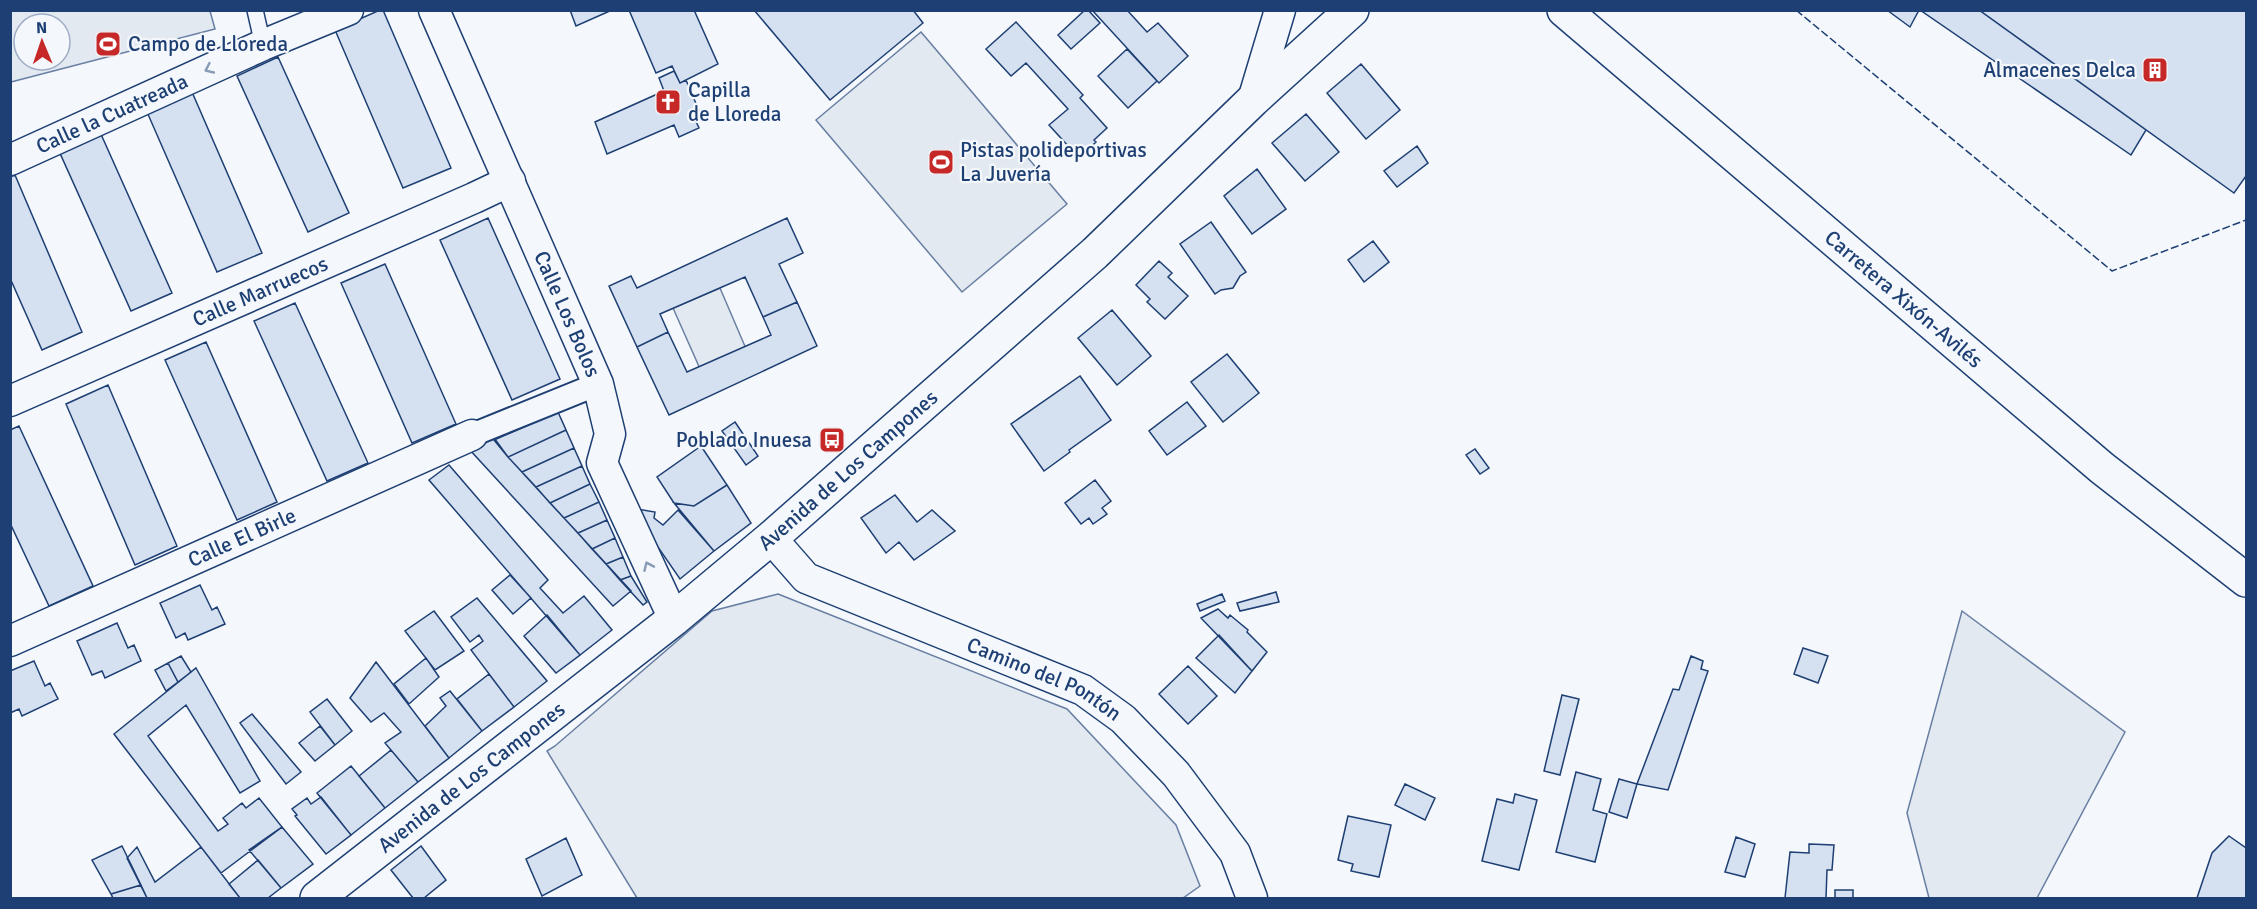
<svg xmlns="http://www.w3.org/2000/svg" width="2257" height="909" viewBox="0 0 2257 909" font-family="Signika,sans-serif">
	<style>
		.green { fill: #e3e9f0; stroke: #687fa3; stroke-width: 1.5; fill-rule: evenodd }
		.building { fill: #d5e0f0; stroke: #1d3f73; stroke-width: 1.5 }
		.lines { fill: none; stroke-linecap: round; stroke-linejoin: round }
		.service-casing { stroke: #1d3f73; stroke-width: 18 }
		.pedestrian-casing { stroke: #1d3f73; stroke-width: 26 }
		.minor-casing { stroke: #1d3f73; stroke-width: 33 }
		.tertiary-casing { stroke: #1d3f73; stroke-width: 36 }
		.trunk-casing { stroke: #1d3f73; stroke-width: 36 }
		.service { stroke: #f4f7fb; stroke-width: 15 }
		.pedestrian { stroke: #f4f7fb; stroke-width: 22 }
		.minor { stroke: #f4f7fb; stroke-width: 30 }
		.tertiary { stroke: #f4f7fb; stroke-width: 33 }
		.trunk { stroke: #f4f7fb; stroke-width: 33 }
		.fence { stroke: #1d3f73; stroke-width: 1.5; stroke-dasharray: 8 3; stroke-linecap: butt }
		.oneway { stroke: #889bb7 }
		.labels { text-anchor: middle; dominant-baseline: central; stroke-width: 4.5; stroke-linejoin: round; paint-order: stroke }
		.poi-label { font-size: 21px; fill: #1d3f73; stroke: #f4f7fb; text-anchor: start }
		.street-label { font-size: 21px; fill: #1d3f73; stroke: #f4f7fb }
	</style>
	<rect width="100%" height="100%" fill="#f4f7fb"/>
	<path class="green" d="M11 10 210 11 215 29 11 82ZM24 24H60V60H24Z
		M921 32 1067 204 962 292 816 120Z
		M720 288 747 351 701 371 673 308Z
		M778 594 1067 709 1176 825 1200 886 1183 898H637L547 751 555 746 712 611Z
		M1962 611 2125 732 2037 898H1929L1907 813Z"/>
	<path class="building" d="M380 10H383L451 168 403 188 335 30Z
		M570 10H612L576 26Z
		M629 10H694L718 64 680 83 672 66 656 73Z
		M754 10H913L923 23 830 100Z
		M1085 10H1088L1100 23 1071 49 1058 35Z
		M1092 10H1127L1147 32 1158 23 1188 56 1159 83Z
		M1887 10H1919L1910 27Z
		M1920 10H1979L2146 130 2131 155Z
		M1979 10H2246V176L2234 193Z
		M1016 22 1083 95 1080 98 1107 128 1094 140 1096 142 1079 158 1049 125 1068 109 1026 63 1011 76 986 49Z
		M1127 49 1157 81 1128 108 1098 76Z
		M278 57 349 213 308 232 237 76Z
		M1361 64 1400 110 1366 139 1327 93Z
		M674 71 680 83 686 80 700 113 693 115 699 128 679 137 674 125 607 154 595 122 664 91 659 78Z
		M192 92 262 253 217 272 147 112Z
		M1306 114 1339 152 1305 181 1272 143Z
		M100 132 172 293 131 311 59 151Z
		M1417 146 1428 163 1397 187 1384 171Z
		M1257 169 1286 209 1252 234 1224 196Z
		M15 175 82 332 42 350 10 278V177Z
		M488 218 560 379 512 400 440 240Z
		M787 218 803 253 779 264 797 302 763 317 745 277 660 314 668 332 637 347 609 286 631 276 637 288Z
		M1211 222 1246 272 1240 276 1233 288 1221 290 1215 294 1180 244Z
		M1373 241 1389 262 1364 282 1348 260Z
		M1159 261 1172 273 1168 277 1188 296 1165 319 1147 302 1150 299 1136 285Z
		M385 264 456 424 412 443 341 283Z
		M797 302 817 346 669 415 637 347 668 332 687 372 771 335 763 317Z
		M295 303 368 463 327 481 254 321Z
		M1112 310 1151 356 1117 385 1078 338Z
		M206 342 277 502 237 520 165 360Z
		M1227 354 1259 393 1223 422 1191 382Z
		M1080 376 1111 420 1069 450 1070 452 1044 471 1011 424Z
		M108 385 177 546 135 565 66 404Z
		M1187 402 1206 426 1167 455 1149 431Z
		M558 412 566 430 508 457 494 440Z
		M735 422 758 456 746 465 722 431Z
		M19 426 93 586 49 606 10 523V430Z
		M566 430 574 448 522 472 508 457Z
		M489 431 508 457 631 591 613 606 469 449Z
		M701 446 727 485 694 506 674 503 657 477Z
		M574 448 582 466 536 487 522 472Z
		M1475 449 1489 468 1480 474 1466 455Z
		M449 465 548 580 540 588 563 613 584 596 612 630 580 655 429 480Z
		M582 466 590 484 550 503 536 487Z
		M1095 480 1111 501 1102 508 1107 514 1093 524 1089 518 1081 524 1065 503Z
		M590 484 599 502 564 518 550 503Z
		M727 485 751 523 714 551 674 503 694 506Z
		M895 495 917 522 932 510 955 531 914 560 899 542 886 553 861 518Z
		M599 502 607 520 578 533 564 518Z
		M631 508 655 512 654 518 663 525 678 510 714 551 680 579Z
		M607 520 615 538 592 549 578 533Z
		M615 538 623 557 606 564 592 549Z
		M623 557 631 576 620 580 606 564Z
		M510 575 531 598 513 614 492 590Z
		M631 576 647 602 643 605 620 580Z
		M200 585 212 610 217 607 225 624 188 640 185 633 176 638 160 603Z
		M1276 592 1279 602 1240 611 1237 603Z
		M1222 594 1225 601 1200 611 1197 604Z
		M477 598 547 681 514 707 471 650 483 641 479 635 470 642 451 617Z
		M1218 609 1228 618 1230 615 1248 630 1247 632 1267 652 1252 671 1201 618Z
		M434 611 464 651 435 670 405 631Z
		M547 615 580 655 556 673 524 636Z
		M117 623 128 648 134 645 141 661 105 678 102 671 92 675 77 641Z
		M1219 635 1252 671 1235 693 1196 658Z
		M1803 648 1828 656 1818 683 1794 674Z
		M181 656 191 672 178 682 168 663Z
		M1691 656 1703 661 1701 669 1708 671 1668 790 1637 784 1673 689 1679 690Z
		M426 658 439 677 409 704 394 684Z
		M34 661 45 686 50 683 58 699 22 716 19 709 10 713V671Z
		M376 662 449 758 418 782 385 743 401 732 384 713 371 722 350 698Z
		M168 663 178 682 166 691 155 670Z
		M1188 666 1217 696 1188 724 1159 694Z
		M196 668 260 781 240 793 186 705 148 736 218 831 228 824 223 818 242 803 246 808 259 798 282 827 221 873 114 734Z
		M489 674 514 707 482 731 457 699Z
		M450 691 482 731 449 758 425 726 446 706 440 698Z
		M1562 695 1579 699 1560 775 1544 771Z
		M327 699 352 731 335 745 310 712Z
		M252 714 301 772 286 784 240 723Z
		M320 726 335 745 315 761 299 743Z
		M391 750 418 782 385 808 359 776Z
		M351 766 385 808 351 835 317 793Z
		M1576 772 1601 779 1593 810 1607 814 1595 862 1556 852Z
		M1619 779 1637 784 1627 818 1609 812Z
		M1405 784 1435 798 1425 820 1395 805Z
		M1515 794 1537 800 1519 870 1482 861 1497 799 1513 803Z
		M321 797 351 835 326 854 295 816 297 815 292 809 307 798 311 804Z
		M1348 816 1391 825 1379 877 1351 871 1353 864 1338 860Z
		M282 827 313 864 281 888 249 850Z
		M2229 836 2246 848V898H2197L2212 853Z
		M1736 837 1755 844 1745 877 1725 872Z
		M566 838 582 875 542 896 526 859Z
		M1809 844 1834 845 1832 870H1827L1826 898H1785L1790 852 1809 853Z
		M122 846 141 885 111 894 92 860Z
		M421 846 446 880 424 898H413L391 870Z
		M137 847 155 882 201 847 240 898H147L127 858Z
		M258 860 281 888 268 898H240L229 884Z
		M141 885 147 898H113L111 894Z
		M1835 890H1853V898H1835Z"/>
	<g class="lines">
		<g class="service-casing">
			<path id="service" d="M255 10 263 45"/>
		</g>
		<g class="pedestrian-casing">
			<path id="pedestrian" d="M472 435 598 384"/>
		</g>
		<g class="minor-casing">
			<g id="minor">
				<path id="s1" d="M434 10 598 384 610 434 602 463 674 619"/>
				<path d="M1253 100 1280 10"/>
				<path id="s2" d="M10 160 263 45 348 10"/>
				<path id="s3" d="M10 401 474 198 510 181"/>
				<path id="s4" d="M771 538 806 578 1083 690 1123 719 1176 774 1235 853 1252 898"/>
				<path id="s5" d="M10 641 472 435"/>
			</g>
		</g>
		<g class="tertiary-casing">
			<g id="tertiary">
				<path id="s6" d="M317 898 674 619 771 538 1095 253 1253 100 1352 10"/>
			</g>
		</g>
		<g class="trunk-casing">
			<g id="trunk">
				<path id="s7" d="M1564 10 2102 468 2246 580"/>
			</g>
		</g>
		<use href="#service" class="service"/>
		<use href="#pedestrian" class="pedestrian"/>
		<use href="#minor" class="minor"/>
		<use href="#tertiary" class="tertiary"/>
		<use href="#trunk" class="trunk"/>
		<path class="fence" d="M1796 10 2112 271 2246 220"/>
	</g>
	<defs><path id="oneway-chevron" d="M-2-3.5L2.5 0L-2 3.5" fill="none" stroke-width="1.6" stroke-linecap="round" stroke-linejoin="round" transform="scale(1.5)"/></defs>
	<g class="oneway">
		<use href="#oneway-chevron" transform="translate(209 69) rotate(155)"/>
		<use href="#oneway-chevron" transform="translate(648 566) rotate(-114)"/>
	</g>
	<defs>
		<g id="stadium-square" transform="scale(1.35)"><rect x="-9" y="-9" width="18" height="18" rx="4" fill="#c62828" stroke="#f4f7fb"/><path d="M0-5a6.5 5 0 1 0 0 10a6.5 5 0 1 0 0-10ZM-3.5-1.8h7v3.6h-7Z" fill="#fff"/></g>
		<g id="building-square" transform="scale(1.35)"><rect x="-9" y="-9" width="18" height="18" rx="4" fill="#c62828" stroke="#f4f7fb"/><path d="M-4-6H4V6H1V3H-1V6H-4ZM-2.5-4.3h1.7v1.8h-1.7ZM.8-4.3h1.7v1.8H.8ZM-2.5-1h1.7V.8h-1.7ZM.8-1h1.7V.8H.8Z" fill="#fff"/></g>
		<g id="church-square" transform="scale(1.35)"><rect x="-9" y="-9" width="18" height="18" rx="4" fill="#c62828" stroke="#f4f7fb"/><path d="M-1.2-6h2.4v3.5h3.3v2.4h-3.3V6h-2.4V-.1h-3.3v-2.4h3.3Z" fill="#fff"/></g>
		<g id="bus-square" transform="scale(1.35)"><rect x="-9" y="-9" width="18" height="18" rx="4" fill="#c62828" stroke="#f4f7fb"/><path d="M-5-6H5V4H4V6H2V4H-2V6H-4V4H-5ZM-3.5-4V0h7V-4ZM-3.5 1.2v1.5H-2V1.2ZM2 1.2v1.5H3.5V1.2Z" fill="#fff"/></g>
	</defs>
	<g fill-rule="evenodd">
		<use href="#stadium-square" x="108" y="44"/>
		<use href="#building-square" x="2155" y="70"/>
		<use href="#church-square" x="668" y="102"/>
		<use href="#stadium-square" x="941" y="162"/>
		<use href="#bus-square" x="832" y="440"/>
	</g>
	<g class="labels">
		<g class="poi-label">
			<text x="128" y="44">Campo de Lloreda</text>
			<text x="2136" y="70" text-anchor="end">Almacenes Delca</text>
			<text x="688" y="90">Capilla<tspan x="688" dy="24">de Lloreda</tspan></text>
			<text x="960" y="150">Pistas polideportivas<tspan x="960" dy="24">La Juvería</tspan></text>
			<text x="812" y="440" text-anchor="end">Poblado Inuesa</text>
		</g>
		<g class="street-label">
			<text stroke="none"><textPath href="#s2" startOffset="112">Calle la Cuatreada</textPath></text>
			<text stroke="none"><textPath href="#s3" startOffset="273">Calle Marruecos</textPath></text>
			<text stroke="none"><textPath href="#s7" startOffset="446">Carretera Xixón-Avilés</textPath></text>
			<text stroke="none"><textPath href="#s1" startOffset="332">Calle Los Bolos</textPath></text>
			<text stroke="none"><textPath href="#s6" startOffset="682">Avenida de Los Campones</textPath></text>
			<text stroke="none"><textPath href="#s5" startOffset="254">Calle El Birle</textPath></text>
			<text stroke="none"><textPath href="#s4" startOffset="312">Camino del Pontón</textPath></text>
			<text stroke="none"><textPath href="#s6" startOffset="196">Avenida de Los Campones</textPath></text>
		</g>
	</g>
	<rect width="2257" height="909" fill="none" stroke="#1d3f73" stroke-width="24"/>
	<g transform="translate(42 42) rotate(358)"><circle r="28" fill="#f4f7fb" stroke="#9eadc5" stroke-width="1.5"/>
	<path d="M0-4.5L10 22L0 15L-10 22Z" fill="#c62828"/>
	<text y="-9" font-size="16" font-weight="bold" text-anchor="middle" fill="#1d3f73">N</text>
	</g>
</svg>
